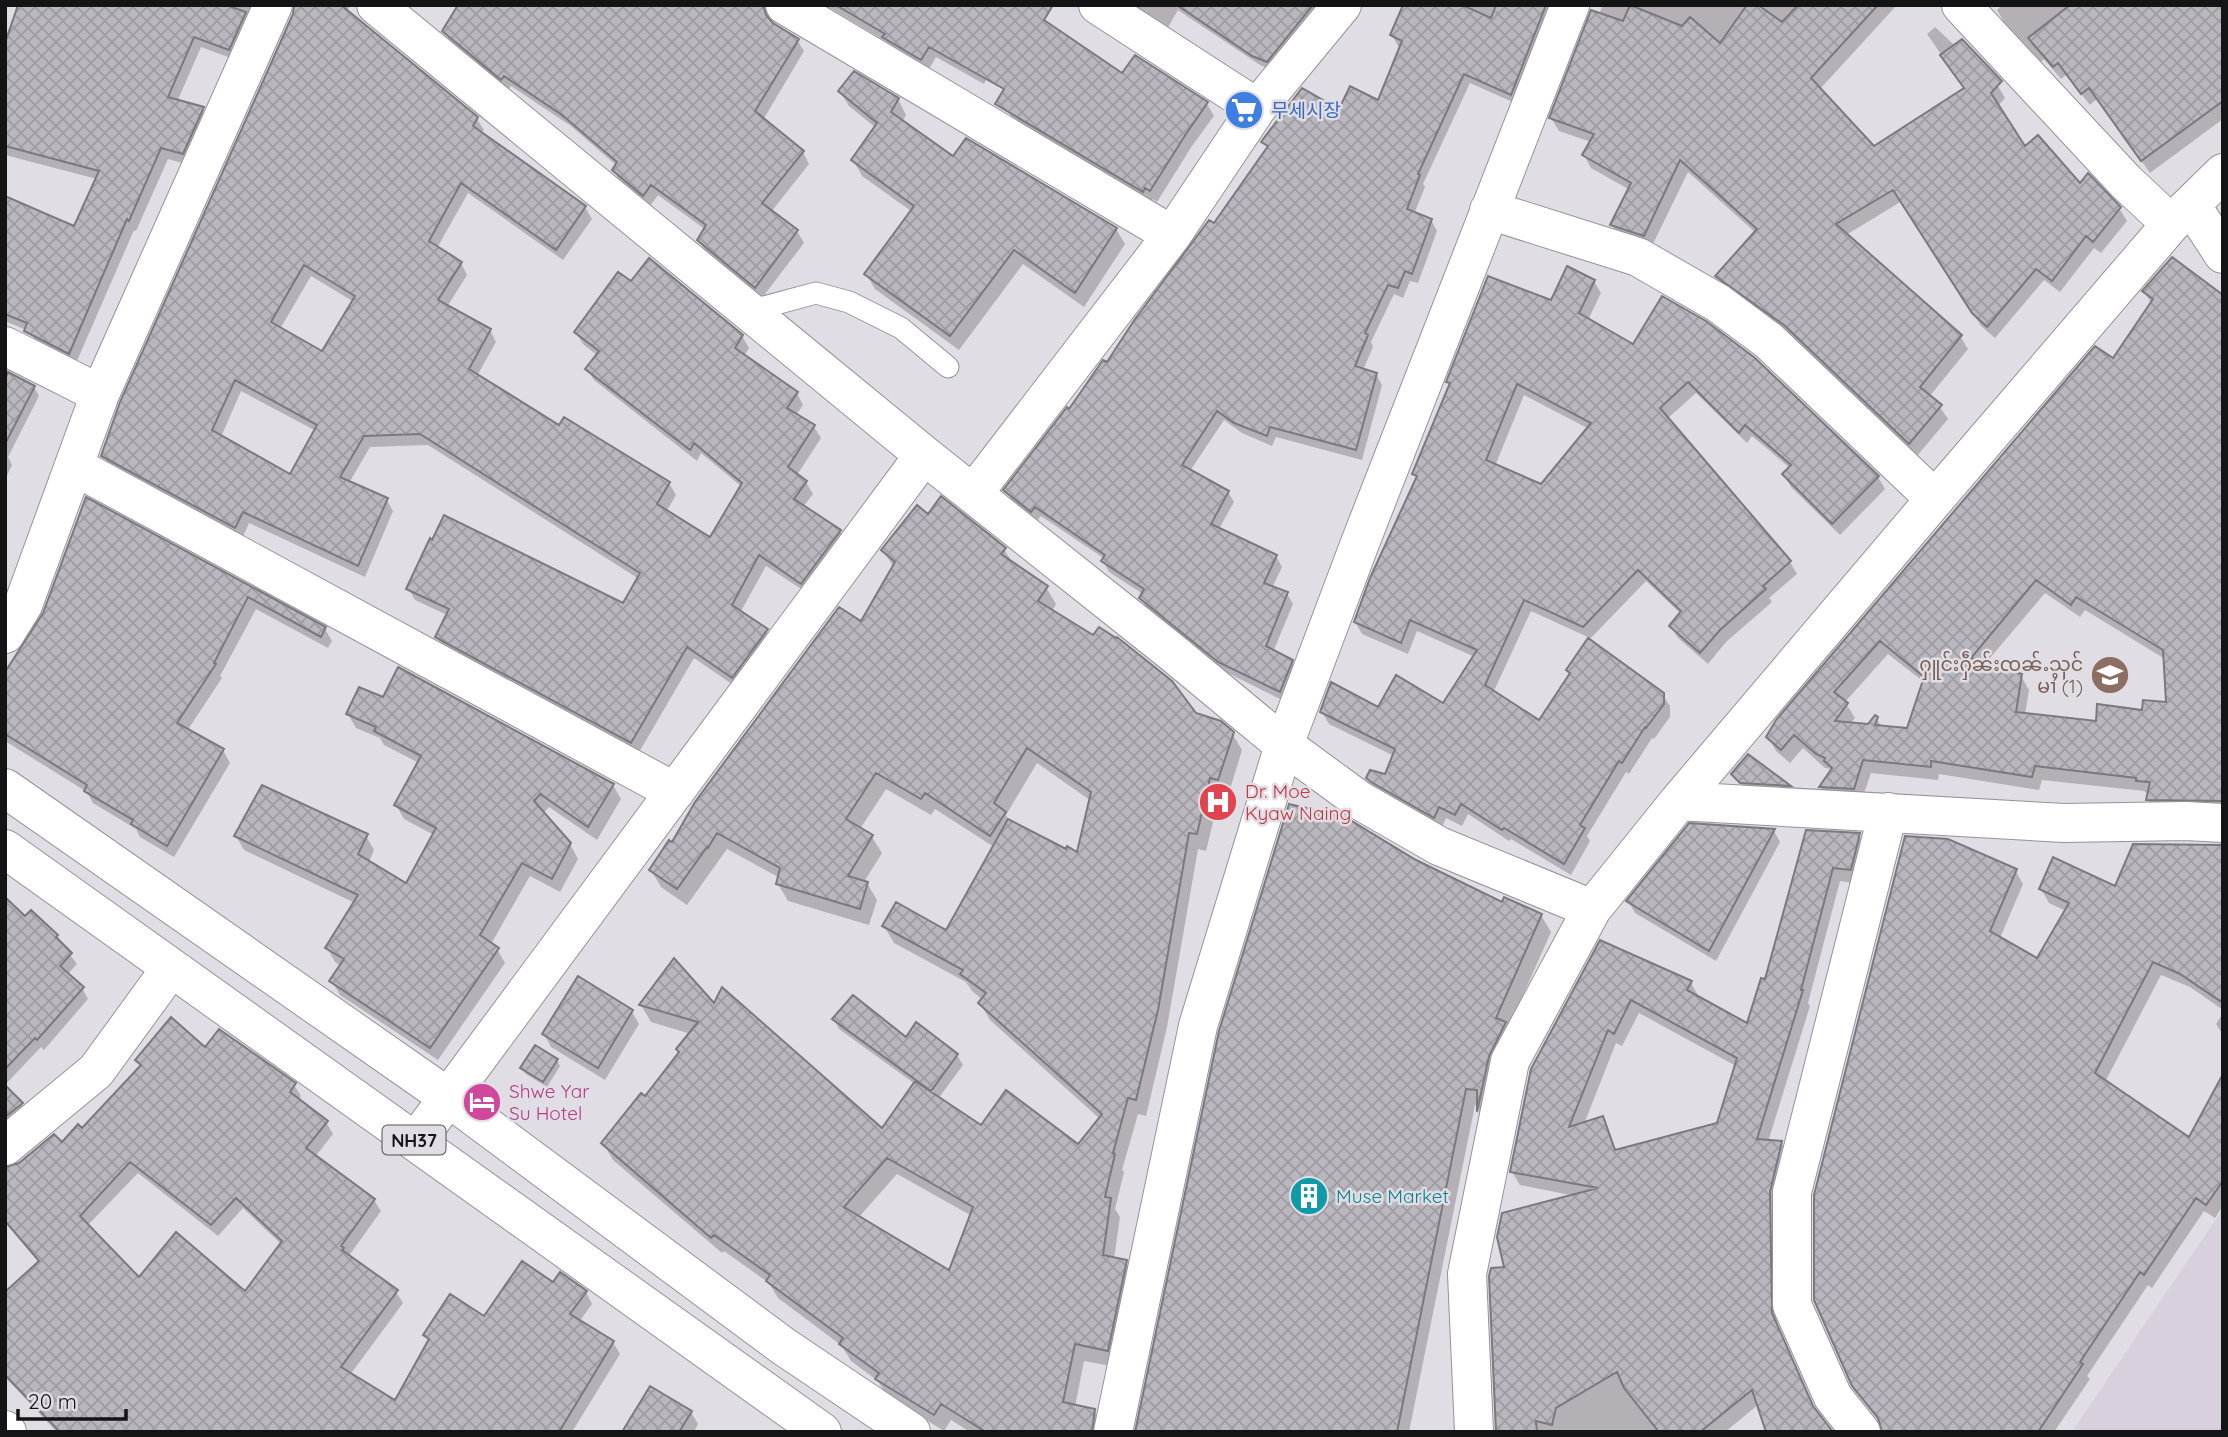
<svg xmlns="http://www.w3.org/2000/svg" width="2228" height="1437" viewBox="0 0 2228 1437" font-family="Quicksand,'Noto Sans KR','Noto Sans Myanmar',sans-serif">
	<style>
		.built { fill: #d9d0de }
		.shadow { fill: #0003; fill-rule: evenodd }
		.building { fill: url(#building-cross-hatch); stroke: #7b797f; stroke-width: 2; fill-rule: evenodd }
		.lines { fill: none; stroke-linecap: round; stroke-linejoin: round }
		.service-casing { stroke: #969298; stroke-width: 23 }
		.minor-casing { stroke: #969298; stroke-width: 40 }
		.trunk-casing { stroke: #969298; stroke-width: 40 }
		.service { stroke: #fff; stroke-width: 21 }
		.minor { stroke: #fff; stroke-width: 38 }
		.trunk { stroke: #fff; stroke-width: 38 }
		.labels { text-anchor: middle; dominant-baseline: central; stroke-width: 5; stroke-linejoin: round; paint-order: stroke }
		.shield { fill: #e1dde4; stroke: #525053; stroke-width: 2 }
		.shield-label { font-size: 18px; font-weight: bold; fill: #141315 }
		.shop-label { font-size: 19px; fill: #366cbe; stroke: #e1dde4; text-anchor: start }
		.education-label { font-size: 19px; fill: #785e54; stroke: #e1dde4; text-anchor: end }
		.health-label { font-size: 19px; fill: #be3a42; stroke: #e1dde4; text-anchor: start }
		.hotel-label { font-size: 19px; fill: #b23c85; stroke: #e1dde4; text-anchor: start }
		.culture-label { font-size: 19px; fill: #0d838f; stroke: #e1dde4; text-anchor: start }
	</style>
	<defs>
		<pattern id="building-cross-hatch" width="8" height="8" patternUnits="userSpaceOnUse" patternTransform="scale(1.75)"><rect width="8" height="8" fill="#b9b6bd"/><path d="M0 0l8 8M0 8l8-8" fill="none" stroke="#9e9ca2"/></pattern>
	</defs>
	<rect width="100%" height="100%" fill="#e1dde4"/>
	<path class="built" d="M2222 1210 2223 1432H2072Z"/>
	<path class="shadow" d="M20 5H261L236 60 201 47 177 102 202 109 209 120 189 165 168 159 136 231 134 230 77 361 34 339 31 332 5 321V198L75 228 97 179 5 155V45Z
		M296 5H350L287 138 477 119 484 130 481 134 585 207 592 219 563 260 468 193 437 248 461 263 467 275 447 307 490 330 496 342 477 376 560 428 565 420 669 483 676 495 666 512 710 539 742 487 701 453 697 461 594 380 587 369 598 356 583 344 576 333 632 284 742 336 749 348 744 356 797 393 803 405 796 415 814 427 821 438 797 475 806 482 813 494 803 507 840 531 847 543 809 594 766 566 740 613 766 631 773 642 739 689 694 658 638 754 444 649 437 637 447 615 415 600 408 588 624 606 639 579 428 445 370 447 349 483 386 499 393 511 365 577 249 523 242 539 110 467 103 455 295 14ZM311 276 354 302 322 353 280 329ZM241 391 316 431 291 476 221 437Z
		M452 5H773L769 17 770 23 797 40 804 51 763 120 803 152 809 164 771 212 797 231 804 243 762 298 706 252 699 240 706 230 658 195 650 206 620 182 614 170 617 166 571 126 511 86 508 90 451 43 444 31 458 9Z
		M817 5H1000L1015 22 984 84 936 57 928 71 891 49 887 42 830 8 828 12Z
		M1131 5H1315L1320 14 1273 71 1260 65 1178 10 1167 29Z
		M1408 5H1555L1517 104 1470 83 1423 184 1425 187 1414 214 1431 220 1437 231 1418 283 1410 281 1403 298 1394 294 1371 342 1373 347 1363 370 1376 374 1382 385 1362 460 1276 437 1272 446 1242 433 1224 420 1190 471 1228 492 1234 502 1219 529 1276 556 1282 567 1272 588 1287 594 1293 604 1273 652 1292 661 1298 671 1286 702 1226 672 1147 608 1141 598 1143 594 1109 572 1103 561 1105 559 1041 516 1037 521 1012 501 1006 490 1107 365 1215 225 1268 150 1263 142 1339 111 1379 102 1401 47 1398 46 1392 35Z
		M1603 5H1897L1820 89 1874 148 1965 89 1927 34 1935 27 1998 86 2005 98 1998 106 2025 149 2119 208 2127 221 2101 253 2094 248 2060 292 2044 280 1995 338 1981 326 1902 201 1846 235 1960 336 1968 349 1929 397 1940 407 1948 419 1917 456 1725 289 1718 276 1756 233 1688 172 1651 248 1620 238 1612 225 1630 190 1591 168 1584 155 1591 142 1559 131 1551 118Z
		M2002 5H2223V119L2150 173 2097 99 2090 105 2066 75 2061 79 2044 59 2041 62 2004 22 1997 10Z
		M1123 76 1207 104 1214 116 1192 146 1157 202 1153 199 1150 203 1015 123 1008 111Z
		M840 91 898 99 906 115 902 122 953 158 1116 229 1125 244 1084 307 1023 264 959 350 875 289 866 274 911 211 862 176 853 160 876 128 849 106Z
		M1594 281 1601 293 1588 320 1878 477 1885 489 1840 535 1791 487 1784 475 1790 468 1752 436 1747 443 1696 393 1667 419 1790 562 1797 574 1769 598 1772 602 1726 642 1708 664 1678 638 1671 626 1681 614 1646 581 1589 640 1590 638 1531 611 1493 693 1540 723 1571 676 1568 670 1662 694 1670 706V717L1654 739 1652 738 1629 774 1626 772 1587 836 1590 841 1571 875 1511 839 1509 841 1468 814 1462 826 1446 818 1441 829 1375 790 1368 778 1386 777 1394 756 1329 724 1322 712 1443 705 1475 657 1417 631 1408 654 1362 634 1355 622 1417 480 1414 473 1450 386 1448 382 1552 303ZM1524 395 1589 429 1542 486 1495 466Z
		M2144 292 2223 297V814L2155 813 2147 800 2149 795 2144 791 2042 780 2039 790 1939 774 1938 780 1871 773 1861 802 1829 801 1821 787 1832 772 1831 769 1825 768 1803 748 1790 763 1776 751 1768 737 2113 360 2152 304ZM2045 593 2080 617 2085 610 2165 659 2167 704 2097 723 2025 715 2029 690 2021 676 1985 664ZM1888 654 1924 682 1908 730 1882 727 1876 718 1868 726 1850 724 1855 718 1845 702Z
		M5 384 34 387 39 396 8 457 12 465 5 480Z
		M87 500 325 629 332 641 328 648 256 609 220 676 222 678 187 731 223 750 230 763 174 857 140 837 136 829 93 803 87 792 5 741V683L45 614Z
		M928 517 1004 549 1013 564 1046 587 1056 604 1052 611 1195 714 1232 733 1242 750 1228 796 1220 794 1206 851 1198 849 1167 1027 1146 1116 1138 1114 1122 1170 1124 1172 1115 1209 1120 1217 1114 1259 1126 1262 1135 1279 1117 1367 1084 1361 1075 1407 1094 1411 1104 1428V1432H970L951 1420 944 1431 887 1396 878 1381 851 1361 842 1346 778 1298 769 1283 724 1251 722 1253 613 1160 603 1143 645 1098 680 1053 691 1034 651 1022 641 1005 714 1006 883 1130 915 1084 839 1029 834 1019 957 1055 963 1065 938 1099 981 1127 1079 1146 1100 1119 990 1020 980 1003 983 1000 972 991 966 982 894 943 884 926 947 932 994 847 935 809 931 815 886 789 860 829 872 837 882 853 864 882 867 883 877 900 869 925 788 901 778 884 780 878 727 849 687 905 661 887 651 870 862 623 894 568 883 550ZM1037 763 1091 801 1078 854 1066 851 1010 822 1006 815ZM928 1083 935 1094H931L926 1085ZM897 1174 972 1216 950 1273 859 1217Z
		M348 714 613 785 621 799 597 840 549 807 543 814 570 844 578 859 560 892 530 876 491 944 497 949 505 963 438 1060 340 995 332 981 341 966 335 962 327 948 355 903 244 850 236 836H366L374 850 369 862 406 885 434 835 404 819 396 805 419 763 384 745 380 738 356 728Z
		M1748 756 1790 787 1792 790 1745 788 1733 774Z
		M1774 831 1780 842 1716 961 1635 913 1628 901Z
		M1807 832 1859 835 1867 849 1858 884 1840 881 1808 1003 1810 1006 1768 1142H1781L1789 1156 1777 1207V1320L1779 1330 1819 1417 1759 1404 1725 1432H1497L1507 1269 1575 1196 1520 1185 1512 1172 1601 942 1691 983 1699 997 1748 1026 1766 981ZM1639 1013 1736 1066 1718 1124 1617 1152 1602 1118 1584 1124 1616 1043 1622 1046Z
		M2223 846V1010L2190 987 2161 975 2105 1082 2189 1139 2223 1078V1206L2215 1218 2204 1211 2152 1288 2148 1285 2087 1376 2090 1379 2054 1432H1884V1427L1853 1385 1816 1300 2015 870 2023 884 2000 938 2038 961 2066 911 2049 903 2041 889 2116 888Z
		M1415 861 1503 905 1541 915 1551 932 1508 1029 1487 1125 1479 1112V1105H1475L1409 1432H1137Z
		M5 900 26 919 56 936 77 964 67 975 82 988 88 999 44 1050 41 1047 5 1085Z
		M578 978 632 1012 639 1024 605 1080 551 1047 544 1034Z
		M2223 1013V1035L2216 1024Z
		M206 1049 294 1085 301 1096 298 1101 326 1122 333 1134 315 1157 374 1200 381 1211 348 1257 396 1292 403 1303 350 1375 395 1402 429 1342 425 1335 484 1318 554 1284 586 1292 592 1304 579 1322 613 1342 620 1354 572 1432H54L55 1430 5 1377V1294L40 1263 5 1222V1174L62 1144 82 1130 142 1067 137 1060ZM138 1173 218 1236 243 1208 281 1244 245 1294 139 1279 87 1226Z
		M557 1060 560 1066 547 1087 526 1074 522 1068Z
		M5 1087 22 1104 28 1114 5 1132Z
		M691 1412 698 1424 694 1432H627Z"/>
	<path class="building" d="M18 5H226L246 12 229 50 194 37 168 97 204 107 183 154 161 148 129 221 127 219 69 354 24 331 27 323 5 314V196L74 226 99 171 5 146V43Z
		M294 5H341L478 117 473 126 586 206 556 250 461 183 429 241 462 262 438 300 491 329 469 369 559 425 564 417 670 482 657 504 710 537 742 483 694 443 690 450 585 369 599 351 574 332 618 272 631 281 649 258 743 335 735 348 798 392 787 408 815 425 788 467 807 481 794 499 841 530 801 584 759 555 732 605 768 629 732 678 687 647 631 743 435 637 449 609 406 589 430 538 432 540 444 515 623 603 640 573 420 434 364 436 340 477 388 498 358 566 243 512 235 528 101 456 120 402 293 14ZM304 265 355 296 322 351 271 322ZM235 380 317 425 290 474 212 430Z
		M458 5H763L766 15 773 23 799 39 755 111 804 151 762 203 798 230 755 288 697 240 706 225 651 185 643 196 612 170 617 162 562 115 504 76 501 80 442 31Z
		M836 5H1053L1044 20 1122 73 1135 55 1208 102 1186 134 1150 191 1145 188 1143 192 995 104 1004 89 929 47 921 60 882 37 885 34Z
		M1177 5H1313L1267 62 1252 56Z
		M1403 5H1462L1491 18 1496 5H1546L1511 95 1464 74 1418 174 1420 175 1407 209 1432 219 1412 274 1405 271 1398 288 1388 285 1365 333 1368 335 1355 366 1377 373 1356 450 1270 427 1267 436 1234 423 1217 411 1182 465 1229 491 1211 524 1277 555 1264 583 1288 592 1266 646 1293 660 1280 692 1218 662 1139 598 1144 589 1101 561 1105 555 1035 507 1031 512 1003 490 1067 407 1069 409 1103 360 1107 362 1135 319 1209 220 1214 223 1268 146 1261 142 1302 88 1339 109 1350 86 1378 100 1402 41 1390 35Z
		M1630 5 1682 26 1690 17 1720 43 1747 5H1758L1782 22 1798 5H1878L1811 78 1874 146 1964 88 1940 55 1962 39 2002 81 1991 93 2025 146 2038 135 2080 183 2088 173 2121 207 2093 242 2086 236 2052 281 2036 269 1987 327 1972 313 1893 190 1836 224 1962 335 1920 387 1942 405 1909 444 1784 325 1715 276 1757 229 1680 160 1644 236 1610 225 1631 183 1582 155 1594 134 1549 118 1591 10 1623 21Z
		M2070 5H2223V101L2141 161 2089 88 2081 94 2058 63 2053 67 2028 38Z
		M854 71 899 98 891 112 953 156 966 138 1117 228 1075 293 1014 250 950 336 864 274 914 206 851 160 877 123 838 91Z
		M2172 257 2223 295V801L2146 800 2150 782 2136 781V778L2035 766 2032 777 1931 761V767L1863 760 1854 789 1819 787 1832 768 1824 761 1825 758 1816 754 1794 735 1781 750 1766 737 1776 720 2095 346 2113 358 2153 299 2142 291ZM2036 580 2071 605 2076 597 2163 650 2166 702 2143 700 2142 710 2097 704 2096 721 2016 712 2022 674 1971 658ZM1880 641 1924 677 1907 728 1875 725 1878 717 1875 715 1868 724 1835 721 1848 703 1834 692Z
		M1567 266 1595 280 1579 313 1633 344 1662 296 1706 321 1755 358 1879 476 1832 524 1782 474 1791 465 1745 425 1739 433 1688 382 1660 408 1791 561 1763 586 1766 589 1720 630 1700 653 1669 626 1681 611 1638 570 1583 627 1524 600 1485 685 1539 720 1570 673 1566 670 1588 638 1664 693V704L1646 728 1645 727 1622 763 1619 761 1580 825 1585 828 1564 864 1504 828 1502 830 1461 804 1455 815 1439 807 1434 818 1371 782 1366 778 1370 770 1385 774 1395 749 1320 712 1331 682 1378 707 1396 675 1443 703 1477 650 1410 620 1401 643 1354 622 1370 578 1417 476 1412 474 1450 383 1446 382 1488 276 1551 300ZM1517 384 1591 423 1541 484 1486 460Z
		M8 372 35 386 5 444V379Z
		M941 496 1006 548 1001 554 1048 586 1038 601 1093 635 1099 627 1116 638 1117 637 1172 681 1196 713 1221 721 1234 732 1218 780 1210 778 1197 834 1189 833 1158 1010 1136 1100 1128 1098 1113 1153 1115 1154 1105 1197 1111 1198 1103 1255 1127 1260 1108 1351 1075 1344 1063 1402 1095 1409 1092 1432H986L941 1404 934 1415 875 1379 879 1373 839 1344 843 1338 766 1281 770 1275 714 1235 711 1238 601 1143 641 1093 645 1096 679 1052 676 1049 698 1022 639 1005 674 958 714 1003 722 987 882 1128 915 1081 981 1125 1006 1090 1078 1144 1102 1114 978 1003 986 993 960 974 963 970 882 926 896 902 946 930 1008 819 1066 849 1067 846 1077 852 1091 792 1027 748 994 803 1006 812 990 836 925 793 921 799 876 773 846 819 873 835 848 876 868 882 860 909 776 884 780 868 717 833 708 848 707 847 677 889 649 870 669 840 672 842 695 802 839 607 861 621 895 562 881 550 917 505 928 514ZM887 1158 973 1207 949 1270 844 1207Z
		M86 497 326 627 321 637 248 597 214 663 216 664 177 723 224 749 167 846 131 824 133 820 84 791 87 785 5 734V672L43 613Z
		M398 667 614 784 588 827 540 794 534 801 571 843 552 879 522 863 480 935 499 948 430 1048 329 981 344 959 325 948 358 895 234 836 262 785 368 834 358 854 406 883 436 828 394 805 421 756 374 731 376 727 346 714 359 687 383 697Z
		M1748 754 1791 786 1740 783 1731 774Z
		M1289 804 1345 817 1416 860 1502 902 1504 897 1542 914 1496 1018 1506 1022 1489 1056 1477 1112V1090L1466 1089 1397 1432H1135L1219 1031Z
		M1689 823 1775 829 1709 951 1626 901Z
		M1806 830 1860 833 1851 870 1833 868 1801 990H1803L1757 1139 1782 1141 1770 1192 1772 1313 1813 1406 1833 1432H1766L1752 1390 1700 1432H1659L1624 1388 1617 1372 1556 1408 1552 1425 1536 1421 1537 1432H1496L1489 1276 1491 1268 1504 1267 1497 1237 1502 1213 1598 1188 1510 1172 1531 1069 1600 940 1692 981 1687 990 1747 1023 1761 978 1765 979ZM1631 1000 1737 1058 1717 1123 1615 1150 1603 1116 1569 1127 1608 1030 1614 1034Z
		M1905 836 1948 839 2017 869 1990 931 2037 958 2069 903 2039 889 2053 857 2115 886 2133 844 2223 845V1003L2180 974 2153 962 2095 1073 2189 1137 2223 1074V1181L2206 1205 2196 1198 2144 1275 2140 1272 2080 1362 2083 1364 2038 1432H1882L1878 1418 1852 1386 1814 1300V1195Z
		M5 897 25 916 31 910 58 935 56 937 72 953 60 966 84 987 37 1040 35 1038 5 1069Z
		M578 976 633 1010 598 1068 542 1034Z
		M853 995 906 1037 916 1022 958 1054 931 1091 832 1019Z
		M171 1017 205 1047 219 1029 296 1083 290 1092 328 1121 306 1148 375 1199 341 1246 344 1248 342 1250 398 1290 341 1367 395 1400 429 1339 423 1335 450 1294 484 1316 522 1261 553 1282 560 1272 587 1291 570 1314 614 1341 559 1432H60L5 1375V1292L39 1261 5 1221V1167L19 1163 54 1134 62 1142 78 1124 82 1128 141 1065 135 1060ZM130 1162 211 1225 236 1198 282 1241 245 1291 176 1232 139 1277 80 1216Z
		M535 1045 558 1059 543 1082 520 1068Z
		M5 1085 23 1103 5 1117Z
		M650 1386 692 1411 679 1432H622Z"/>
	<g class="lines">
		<g class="service-casing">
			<path id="service" d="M749 311 816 293 849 302 901 328 948 367"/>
		</g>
		<g class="minor-casing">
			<path id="minor" d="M376 5 924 455 1173 653 1284 745 1359 800 1439 846 1592 909
				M785 5 1172 235
				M1098 5 1257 108
				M1961 5 2125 181 2171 224
				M2191 205 2223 254
				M1489 210 1638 257 1718 303 1769 341 1935 499
				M5 346 100 394
				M74 466 675 792
				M973 494 1172 235 1257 108 1342 5
				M5 634 23 605 100 394 273 5
				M1679 801 2064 823 2186 821 2223 823
				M416 1141 924 455
				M5 1146 96 1071 171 968
				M5 1430 7 1432
				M1113 1432 1198 1026 1284 745 1360 543 1570 5
				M1474 1432 1467 1274 1510 1061 1592 909 1679 801 1935 499 2171 224 2223 173
				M1861 1432 1833 1397 1792 1305V1192L1888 812"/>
		</g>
		<g class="trunk-casing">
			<path id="trunk" d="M5 788 449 1098 783 1346 911 1432
				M5 849 822 1432"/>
		</g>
		<use href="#service" class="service"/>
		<use href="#minor" class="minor"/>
		<use href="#trunk" class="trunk"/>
	</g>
	<defs>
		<g id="supermarket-disc" transform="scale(2.0125)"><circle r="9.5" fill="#3f7fe0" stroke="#e1dde4"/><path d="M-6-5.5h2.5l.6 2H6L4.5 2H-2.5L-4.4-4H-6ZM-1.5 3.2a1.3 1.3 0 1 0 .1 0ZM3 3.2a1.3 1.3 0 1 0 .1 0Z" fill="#fff"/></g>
		<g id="school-disc" transform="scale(2.0125)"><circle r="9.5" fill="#8d6e63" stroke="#e1dde4"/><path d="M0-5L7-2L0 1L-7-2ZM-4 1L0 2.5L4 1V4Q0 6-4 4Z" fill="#fff"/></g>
		<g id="hospital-disc" transform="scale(2.0125)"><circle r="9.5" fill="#e0444e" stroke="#e1dde4"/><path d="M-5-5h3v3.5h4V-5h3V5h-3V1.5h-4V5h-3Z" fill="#fff"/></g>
		<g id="hotel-disc" transform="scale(2.0125)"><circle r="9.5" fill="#d1479c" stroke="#e1dde4"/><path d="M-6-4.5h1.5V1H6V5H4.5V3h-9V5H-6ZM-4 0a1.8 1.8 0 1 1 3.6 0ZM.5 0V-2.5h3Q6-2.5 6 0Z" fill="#fff"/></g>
		<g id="building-disc" transform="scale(2.0125)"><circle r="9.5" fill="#0f9aa8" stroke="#e1dde4"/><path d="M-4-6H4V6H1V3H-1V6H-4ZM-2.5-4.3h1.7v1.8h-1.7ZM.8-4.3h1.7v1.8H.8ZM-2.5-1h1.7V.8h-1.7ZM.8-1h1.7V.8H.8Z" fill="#fff"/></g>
	</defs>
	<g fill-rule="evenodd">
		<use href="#supermarket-disc" x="1244" y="110"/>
		<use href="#school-disc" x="2110" y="675"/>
		<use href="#hospital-disc" x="1218" y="802"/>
		<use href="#hotel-disc" x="482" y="1102"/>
		<use href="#building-disc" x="1309" y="1196"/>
	</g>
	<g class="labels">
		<rect class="shield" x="382.5" y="1125.5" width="63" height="29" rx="5"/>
		<g class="shield-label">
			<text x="414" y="1140">NH37</text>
		</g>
		<g class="shop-label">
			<text x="1271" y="110">무세시장</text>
		</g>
		<g class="education-label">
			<text x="2083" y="664">ႁူင်းႁဵၼ်းၸၼ်ႉသုင်<tspan x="2083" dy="22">မၢႆ (1)</tspan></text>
		</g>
		<g class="health-label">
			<text x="1245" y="791">Dr. Moe<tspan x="1245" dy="22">Kyaw Naing</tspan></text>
		</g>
		<g class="hotel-label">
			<text x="509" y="1091">Shwe Yar<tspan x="509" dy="22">Su Hotel</tspan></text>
		</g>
		<g class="culture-label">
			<text x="1336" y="1196">Muse Market</text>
		</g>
	</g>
	<rect width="2228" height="1437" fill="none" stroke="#141315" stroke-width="14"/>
	<path d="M18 1409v10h108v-10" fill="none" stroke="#141315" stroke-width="3.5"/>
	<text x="28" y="1409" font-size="21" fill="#141315" stroke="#e1dde4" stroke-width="5" paint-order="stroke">20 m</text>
</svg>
